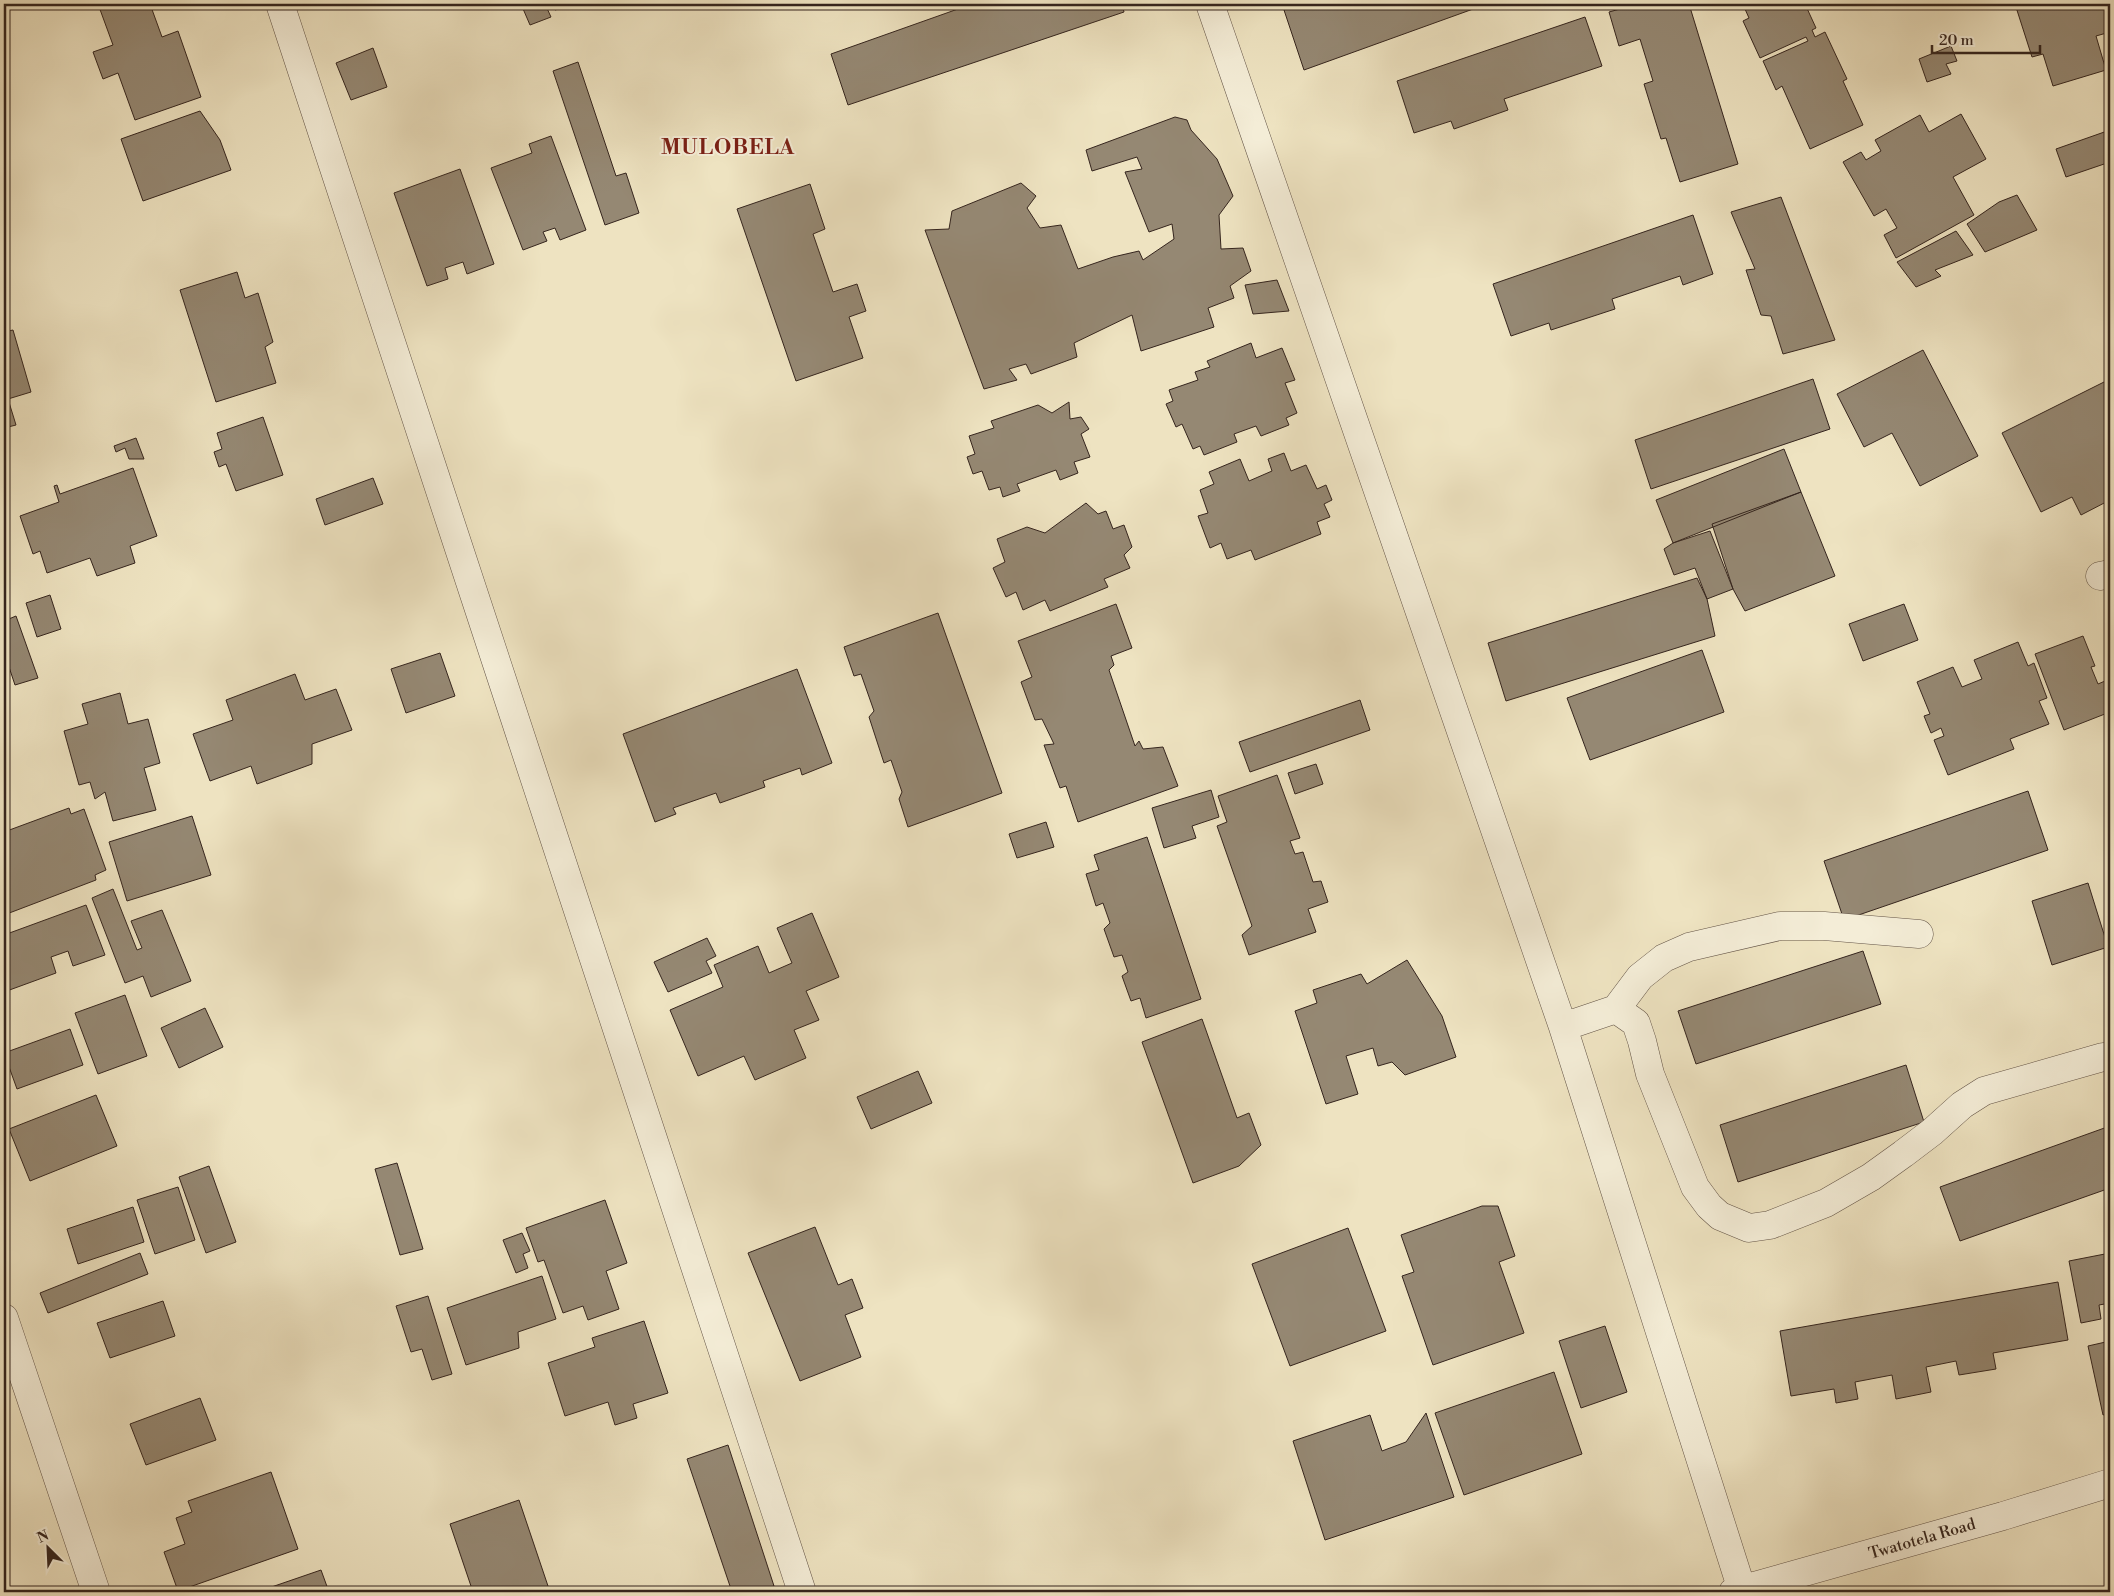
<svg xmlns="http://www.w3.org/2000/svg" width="2114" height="1596" viewBox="0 0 2114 1596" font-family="'Libre Bodoni',serif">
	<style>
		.building { fill: #958873; stroke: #35251e }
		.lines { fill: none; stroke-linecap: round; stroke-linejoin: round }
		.street-casing { stroke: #635447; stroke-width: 29 }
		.street { stroke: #f4edd7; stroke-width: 28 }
		.labels { text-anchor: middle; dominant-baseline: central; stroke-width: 4; stroke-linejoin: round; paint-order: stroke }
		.street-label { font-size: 16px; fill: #35251e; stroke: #f4edd7 }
		.district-label { font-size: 21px; font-weight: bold; letter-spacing: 1px; fill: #7a1f14; stroke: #f4edd7 }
	</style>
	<rect width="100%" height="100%" fill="#eee3c1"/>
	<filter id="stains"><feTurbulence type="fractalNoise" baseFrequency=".004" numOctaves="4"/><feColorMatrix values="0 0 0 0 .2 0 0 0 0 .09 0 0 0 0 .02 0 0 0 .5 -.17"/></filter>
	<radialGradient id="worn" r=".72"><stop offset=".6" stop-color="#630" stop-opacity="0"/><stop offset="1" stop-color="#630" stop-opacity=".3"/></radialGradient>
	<path class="building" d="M98 4H150L162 37 178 31 201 97 135 120 118 73 103 79 93 52 113 45Z
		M521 4H545L551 17 530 25Z
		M553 4H576L555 10Z
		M972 4H1122L1124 12 848 105 831 54Z
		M1301 4H1487L1304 70 1284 10Z
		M1638 4H1689L1738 164 1680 182 1666 138 1661 139 1644 84 1653 81 1640 39 1619 46 1609 12Z
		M1749 4H1805L1816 28 1812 30 1815 37 1825 32 1847 79 1843 81 1863 125 1810 149 1782 86 1776 90 1763 61 1808 41 1806 37 1760 58 1743 21 1749 18 1745 9 1750 7Z
		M2015 4H2107L2110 13V32L2096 36 2106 70 2053 86 2043 54 2032 57Z
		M1585 17 1602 66 1504 99 1508 110 1454 129 1451 121 1414 133 1397 81Z
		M1951 46 1957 61 1946 64 1951 74 1927 82 1919 59Z
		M373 48 387 87 351 100 336 63Z
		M578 62 616 176 626 173 639 213 605 225 553 71Z
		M200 111 220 140 231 170 143 201 121 139Z
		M1961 114 1986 159 1953 177 1974 215 1896 258 1884 235 1897 228 1886 209 1874 216 1843 162 1861 152 1866 160 1881 151 1875 140 1920 115 1929 132Z
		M1175 117 1187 120 1191 130 1217 159 1233 196 1219 215 1221 249 1243 248 1251 271 1230 286 1234 298 1208 308 1214 327 1141 351 1132 315 1074 343 1077 357 1031 374 1026 364 1009 369 1017 380 984 389 925 230 949 229 952 211 1021 183 1036 196 1027 208 1040 228 1061 225 1078 269 1113 257 1139 251 1143 260 1174 239 1172 224 1149 232 1125 172 1142 169 1137 157 1092 171 1086 150Z
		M2110 130V162L2066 177 2056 149Z
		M551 136 586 230 560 240 555 228 543 232 547 241 523 250 491 168 532 153 529 144Z
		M460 169 494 264 467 274 463 262 445 268 448 279 427 286 394 193Z
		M810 184 825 229 813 234 833 292 857 284 866 311 849 317 863 358 796 381 737 209Z
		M2017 195 2037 230 1985 252 1967 224 1999 202Z
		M1781 197 1835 340 1783 354 1771 316 1761 315 1746 270 1755 269 1731 212Z
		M1693 215 1713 274 1683 285 1680 276 1612 299 1615 309 1551 330 1549 323 1511 336 1493 284Z
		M1956 231 1973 255 1935 270 1941 276 1916 287 1897 262Z
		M237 272 245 298 258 293 273 342 265 347 276 383 216 402 180 290Z
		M1277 280 1289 311 1253 314 1245 285Z
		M13 330 31 392 8 399 16 425 4 428V332Z
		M1251 343 1256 358 1282 348 1295 380 1285 383 1297 413 1286 418 1289 425 1261 436 1256 426 1234 434 1237 442 1204 455 1200 446 1193 449 1182 424 1176 427 1166 404 1173 401 1169 390 1198 380 1195 372 1210 367 1207 361Z
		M1923 350 1978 456 1920 486 1892 433 1864 447 1837 394Z
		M1813 379 1830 429 1651 489 1635 440Z
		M2110 379V500L2081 515 2072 497 2041 512 2002 433Z
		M1069 402 1070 419 1081 417 1089 429 1081 434 1090 457 1074 462 1078 473 1060 480 1056 470 1017 484 1020 491 1003 497 1000 487 989 490 982 471 973 474 967 457 975 454 969 436 994 428 991 421 1038 405 1052 413Z
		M263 417 283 475 236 491 226 464 219 467 214 452 222 449 217 433Z
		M136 438 144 459H129L125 448 116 452 114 446Z
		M1784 449 1801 492 1673 543 1656 500Z
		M1284 453 1291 471 1306 465 1317 489 1326 485 1332 500 1324 504 1330 517 1317 522 1321 534 1255 560 1251 550 1227 559 1221 543 1210 548 1198 516 1208 513 1200 490 1214 484 1209 472 1240 459 1249 481 1272 471 1268 459Z
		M133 468 157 536 130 546 135 563 97 576 90 558 47 573 40 551 33 554 20 516 59 502 54 486 57 485 60 494Z
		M373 478 383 504 325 525 316 499Z
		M1801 492 1835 576 1745 611 1733 589 1712 524Z
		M1086 503 1098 514 1106 511 1113 529 1124 525 1132 547 1124 555 1130 568 1104 579 1108 587 1050 611 1045 600 1023 610 1016 592 1006 597 993 568 1005 562 997 539 1027 527 1045 533Z
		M1710 531 1733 589 1707 599 1695 568 1674 575 1664 549 1673 543Z
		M1697 578 1707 599 1715 636 1506 701 1488 643Z
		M50 595 61 629 37 637 26 603Z
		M1116 604 1132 648 1111 656 1114 665 1109 670 1135 746 1139 741 1143 749 1163 747 1178 786 1078 822 1066 786 1060 788 1044 745 1054 744 1042 719 1035 720 1021 682 1032 677 1018 641Z
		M1904 604 1918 640 1863 661 1849 624Z
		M938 613 1002 793 908 827 899 799 902 792 891 760 884 763 869 717 874 711 861 674 854 676 844 647Z
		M16 616 38 678 15 685 4 652V621Z
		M2083 636 2095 666 2091 667 2098 684 2105 681 2110 694V712L2064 730 2035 654Z
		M2018 642 2028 666 2034 663 2047 698 2039 701 2049 724 2010 739 2014 749 1948 775 1934 740 1944 736 1941 728 1931 733 1924 716 1930 714 1917 682 1953 667 1962 687 1982 679 1974 660Z
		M1702 650 1724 712 1590 760 1567 698Z
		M440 653 455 696 406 713 391 669Z
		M797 669 832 763 802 775 800 768 763 781 765 787 720 803 716 793 673 808 676 814 655 822 623 734Z
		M295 674 305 700 336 689 352 730 312 744V764L257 784 251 766 210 781 193 734 233 720 226 700Z
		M120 693 128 724 148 719 160 763 144 768 156 810 113 821 105 792 95 799 90 782 79 785 64 731 88 724 82 704Z
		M1360 700 1370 730 1250 772 1239 742Z
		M1316 764 1323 784 1295 794 1288 773Z
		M1277 775 1300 838 1290 841 1295 854 1303 852 1313 882 1321 881 1328 902 1308 909 1316 932 1249 955 1242 935 1252 926 1217 826 1227 822 1218 796Z
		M1211 790 1219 817 1192 826 1196 838 1164 848 1152 808Z
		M2028 791 2048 850 1844 920 1824 861Z
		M69 808 71 814 84 809 106 870 95 875 96 880 4 915V832Z
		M192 816 211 875 127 901 109 842Z
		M1046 822 1054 847 1017 858 1009 834Z
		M1147 837 1201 999 1146 1018 1140 998 1131 1001 1122 976 1128 972 1122 955 1114 957 1104 929 1110 923 1103 903 1096 906 1086 874 1099 870 1094 855Z
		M2088 883 2108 947 2052 965 2032 901Z
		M113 889 137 950 142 948 131 921 162 910 191 981 151 997 143 976 125 983 92 898Z
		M86 905 105 955 73 966 68 951 51 957 56 973 4 992V935Z
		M812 913 839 977 806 991 819 1020 794 1030 806 1058 755 1080 744 1056 698 1076 670 1010 723 987 714 965 758 946 769 973 792 963 777 928Z
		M707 938 716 956 706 961 712 973 668 992 654 962Z
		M1863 951 1881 1004 1696 1064 1678 1011Z
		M1407 960 1442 1016 1456 1057 1405 1075 1392 1062 1378 1066 1373 1048 1346 1056 1358 1094 1326 1104 1295 1011 1317 1003 1313 990 1361 974 1367 984Z
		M125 995 147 1056 98 1074 75 1013Z
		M205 1008 223 1047 179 1068 161 1028Z
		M1202 1019 1237 1118 1249 1113 1261 1145 1239 1166 1193 1183 1142 1042Z
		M70 1029 83 1065 17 1089 4 1053Z
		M1906 1065 1924 1122 1738 1182 1720 1125Z
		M918 1071 932 1103 871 1129 857 1097Z
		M96 1095 117 1146 30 1181 9 1129Z
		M2110 1126V1188L1960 1241 1940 1187Z
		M397 1163 423 1249 400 1255 375 1169Z
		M209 1166 236 1242 206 1253 179 1177Z
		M178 1187 195 1240 155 1254 137 1200Z
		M605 1200 627 1263 606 1271 619 1309 588 1320 583 1306 563 1313 544 1260 538 1262 526 1228Z
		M1482 1206H1498L1515 1256 1499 1262 1524 1333 1433 1365 1402 1276 1414 1272 1401 1235Z
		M133 1207 144 1242 78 1264 67 1229Z
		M815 1227 838 1285 852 1279 863 1308 845 1315 861 1357 800 1381 748 1253Z
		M1348 1228 1386 1331 1290 1366 1252 1264Z
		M522 1233 530 1251 523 1254 528 1268 516 1273 503 1240Z
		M140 1253 148 1274 48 1313 40 1293Z
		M2110 1253V1303L2099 1305 2101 1319 2081 1323 2069 1261Z
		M542 1276 556 1319 518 1332 519 1348 466 1365 447 1308Z
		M2058 1282 2068 1340 1993 1353 1996 1369 1959 1375 1956 1361 1926 1367 1931 1392 1896 1399 1892 1375 1855 1382 1858 1399 1836 1403 1834 1389 1791 1396 1780 1331Z
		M428 1296 452 1374 432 1380 422 1349 411 1352 396 1306Z
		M163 1301 175 1336 110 1358 97 1323Z
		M644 1321 668 1393 633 1404 637 1418 615 1425 608 1402 565 1416 548 1363 595 1347 592 1338Z
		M1605 1326 1627 1392 1581 1408 1559 1341Z
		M2110 1341V1413L2103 1415 2088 1346Z
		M1554 1372 1582 1454 1464 1495 1435 1413Z
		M200 1398 216 1440 146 1465 130 1424Z
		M1426 1413 1454 1497 1325 1540 1293 1441 1370 1415 1382 1451 1406 1442Z
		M728 1445 774 1586 755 1592H732L687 1459Z
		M271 1472 298 1549 178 1591 164 1552 185 1544 176 1518 192 1512 188 1501Z
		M519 1500 550 1592H473L450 1524Z
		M321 1570 329 1592H257Z
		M774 1586 776 1592H755Z"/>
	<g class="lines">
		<g class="street-casing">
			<path id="street" d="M280 4 802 1592
				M1210 4 1563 1027 1742 1590
				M2100 576 2110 574
				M1616 1009 1640 977 1664 958 1689 947 1780 926H1824L1919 934
				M1563 1027 1616 1009 1636 1023 1642 1041 1650 1074 1695 1187 1709 1206 1720 1216 1749 1228 1770 1225 1826 1203 1871 1177 1903 1154 1932 1132 1962 1105 1984 1091 2103 1057
				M4 1318 96 1592
				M1733 1592 2003 1516 2110 1483"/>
		</g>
		<use href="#street" class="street"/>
	</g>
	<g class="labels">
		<g class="street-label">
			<text transform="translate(1922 1539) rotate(-16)">Twatotela Road</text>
		</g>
		<g class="district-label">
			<text x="728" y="148">MULOBELA</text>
		</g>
	</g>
	<rect width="2114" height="1596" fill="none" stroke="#eee3c1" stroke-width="20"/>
	<rect x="5" y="5" width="2104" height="1586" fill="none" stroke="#35251e" stroke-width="2.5"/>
	<rect x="10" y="10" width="2094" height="1576" fill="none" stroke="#35251e"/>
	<g transform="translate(48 1548) rotate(336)" stroke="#f4edd7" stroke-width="4" paint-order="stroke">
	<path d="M0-4L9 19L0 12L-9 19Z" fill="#35251e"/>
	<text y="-8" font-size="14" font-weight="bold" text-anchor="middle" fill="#35251e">N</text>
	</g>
	<path d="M1932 45v8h108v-8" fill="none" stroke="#35251e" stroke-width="2.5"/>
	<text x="1939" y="45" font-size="15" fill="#35251e" stroke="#f4edd7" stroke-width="4" paint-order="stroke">20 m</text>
	<rect width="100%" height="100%" filter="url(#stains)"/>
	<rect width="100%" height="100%" fill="url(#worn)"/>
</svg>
